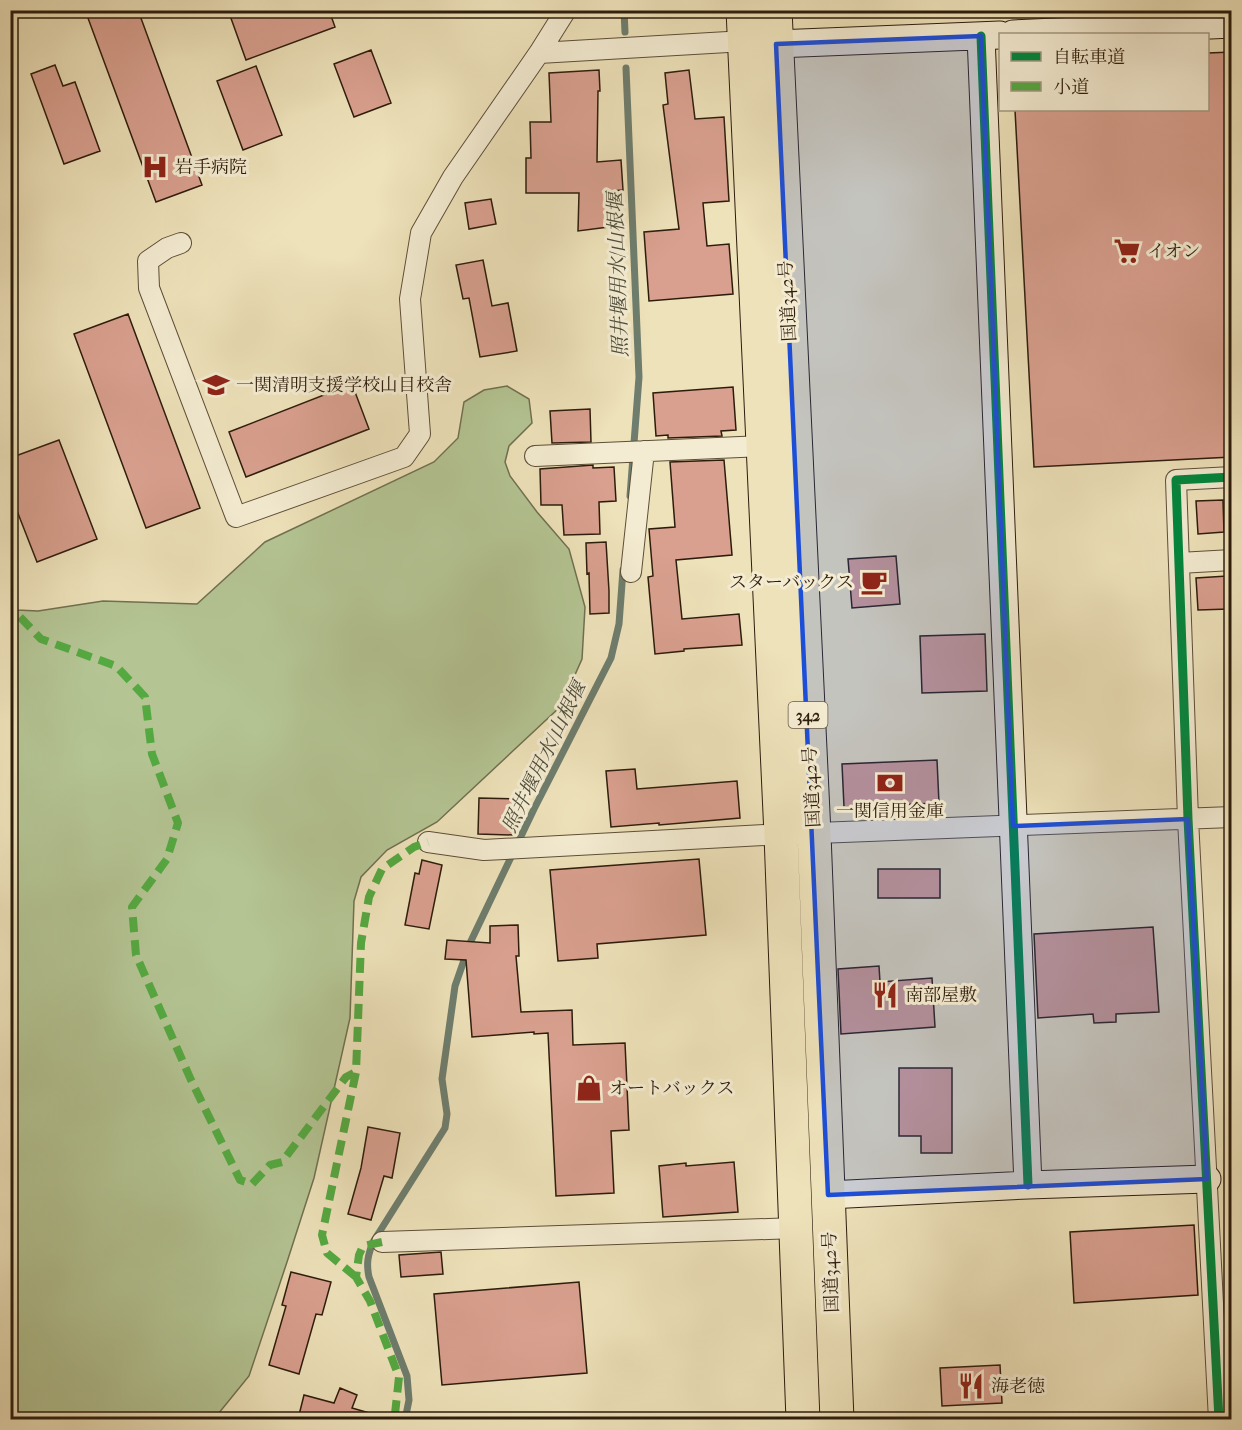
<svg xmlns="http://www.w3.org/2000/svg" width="1242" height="1430" viewBox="0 0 1242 1430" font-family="'IM FELL French Canon','Noto Serif JP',serif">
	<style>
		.green { fill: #b4c493; stroke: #707050; stroke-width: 1.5 }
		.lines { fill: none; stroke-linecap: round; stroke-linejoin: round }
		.stream { stroke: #6e7d6d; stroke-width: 7 }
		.building { fill: #d9a08f; stroke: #2d1c0c; stroke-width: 1.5 }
		.street-casing { stroke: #5d4e38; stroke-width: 22 }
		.secondary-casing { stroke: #2d1c0c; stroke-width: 29 }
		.highway-casing { stroke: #2d1c0c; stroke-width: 35 }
		.street { stroke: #f4ecd2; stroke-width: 20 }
		.secondary { stroke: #f4ecd2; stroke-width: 27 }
		.highway { stroke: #eee2ba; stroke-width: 33 }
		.quiet { stroke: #54a941; stroke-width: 8; stroke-dasharray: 15 8; stroke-linecap: butt }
		.cycleway-casing { stroke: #f4ecd2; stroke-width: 13 }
		.cycleway { stroke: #00873e; stroke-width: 9 }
		.marked { fill: #1d4ed8; fill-opacity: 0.2; stroke: #1d4ed8; stroke-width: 4.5; stroke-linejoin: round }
		.labels { text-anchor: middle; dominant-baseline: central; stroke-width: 6; stroke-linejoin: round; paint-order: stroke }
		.shield { fill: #f4ecd2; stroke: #695a47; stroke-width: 1.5 }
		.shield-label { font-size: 16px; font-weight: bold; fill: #2d1c0c }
		.poi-label { font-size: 18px; fill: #2d1c0c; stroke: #f4ecd2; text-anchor: start }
		.street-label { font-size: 18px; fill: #2d1c0c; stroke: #f4ecd2 }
		.water-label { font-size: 20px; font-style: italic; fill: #4d4d3c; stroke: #f4ecd2 }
	</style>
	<rect width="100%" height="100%" fill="#eee2ba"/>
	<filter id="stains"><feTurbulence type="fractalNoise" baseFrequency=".00333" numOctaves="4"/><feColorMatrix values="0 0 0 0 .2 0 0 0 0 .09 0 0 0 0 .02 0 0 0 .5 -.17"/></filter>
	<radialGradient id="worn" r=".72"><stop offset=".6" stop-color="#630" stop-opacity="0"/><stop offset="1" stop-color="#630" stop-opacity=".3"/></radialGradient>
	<path class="green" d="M507 386 529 399 532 423 509 446 505 462 510 476 537 512 569 549 585 607 582 659 561 706 437 822 387 850 361 877 354 901 350 1018 314 1178 287 1262 249 1376 214 1419H11V605L17 610 38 611 103 601 197 604 265 542 434 462 458 438 464 402 484 390Z"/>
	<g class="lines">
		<path class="stream" d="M624 10 625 32
			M626 68 639 377 630 496
			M405 1420 409 1400 407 1376 369 1277C366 1263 368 1255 373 1242L445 1128 447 1114 442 1079 455 986 470 943 534 809 611 658 619 624 623 570"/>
	</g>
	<path class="building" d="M85 10H138L202 185 156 202Z
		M228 10H329L335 27 246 60Z
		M371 50 391 103 354 117 334 64Z
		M1232 52V457L1034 467 1015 110H1208V53Z
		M55 65 63 86 75 82 100 151 64 164 31 74Z
		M256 66 282 135 243 150 217 81Z
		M599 70 600 91H598L597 162 621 160 623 190 612 191 616 226 578 231 579 193H526V158H531L530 122H551L549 73Z
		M689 70 695 119 724 117 729 201 703 203 707 246 729 244 733 294 649 301 644 232 679 229 663 105 668 104 665 73Z
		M491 199 496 224 469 229 465 203Z
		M483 260 492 306 508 303 517 351 480 357 469 298 463 299 456 265Z
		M128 314 200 508 146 528 74 334Z
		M352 384 369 429 246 477 229 432Z
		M733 387 736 430 721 431 722 436 668 438V435L656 436 653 393Z
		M590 409 591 442 552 443 550 411Z
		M59 440 97 539 37 562 10 493V458Z
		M724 460 732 555 676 560 682 619 739 614 742 645 684 649V651L655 654 648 577 653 576 649 529 675 527 670 462Z
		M593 465V468L614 467 616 501 599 502 600 534 564 535 562 505H541L540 469Z
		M1223 500 1224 532 1198 534 1196 501Z
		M606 542 609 591V613L590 614 589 573 587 574 586 543Z
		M896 556 900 604 852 608 848 559Z
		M1227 576 1229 609 1198 610 1196 578Z
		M985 634 987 691 922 693 920 636Z
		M937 760 939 803 844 807 842 764Z
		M635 769 637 789 737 781 740 818 659 825V823L611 827 606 771Z
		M479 798 516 799 514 835 478 834Z
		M699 859 706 935 597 944 598 958 558 961 550 870Z
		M422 860 442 865 429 929 405 925 415 873 419 874Z
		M878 869H940V898H878Z
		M518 925 519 956H516L521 1012 572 1010 573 1045 625 1043 629 1130 611 1131 614 1193 556 1196 548 1033 534 1034V1032L472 1037 466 960 445 959 447 940 490 943V926Z
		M1153 927 1159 1012 1116 1014V1022L1094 1023 1093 1014 1038 1018 1034 934Z
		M879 966 880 982 932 978 935 1027 841 1034 838 969Z
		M899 1068H952V1153H921V1136H899Z
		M368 1127 400 1133 392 1178 384 1176 371 1220 348 1214 361 1168Z
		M734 1162 738 1212 663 1217 659 1166 686 1163V1166Z
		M1194 1225 1198 1295 1074 1303 1070 1232Z
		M441 1252 443 1274 401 1277 399 1255Z
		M291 1272 331 1282 322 1315 316 1314 299 1374 269 1365 286 1306 282 1305Z
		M579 1282 587 1373 442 1385 434 1294Z
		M1000 1365 1002 1403 942 1406 940 1368Z
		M340 1388 357 1395 352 1408 373 1414 372 1419H298L304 1395 334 1403Z"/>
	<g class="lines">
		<g class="street-casing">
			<path id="street" d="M539 53 745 41
				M181 243 167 248 148 261 149 288 236 517 404 457 420 434 410 299 421 233 453 177 539 53 566 10
				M535 456 763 446
				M1179 563 1232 560
				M631 572 644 451
				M428 842 484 850 765 835 1232 817
				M382 1242 796 1228
				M1219 1420 1188 819 1176 480 1232 477"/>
		</g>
		<g class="secondary-casing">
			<path id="secondary" d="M1013 34 1232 24
				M981 36 1028 1185
				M758 42 776 44 1000 35
				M828 1195 1028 1185 1207 1179"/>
		</g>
		<g class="highway-casing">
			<path id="highway" d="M743 10 781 835 803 1420
				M775 10 814 834 837 1420"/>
		</g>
		<use href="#street" class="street"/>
		<use href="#secondary" class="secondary"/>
		<use href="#highway" class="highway"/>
		<path class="quiet" d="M20 617 41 639 116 666 145 697 152 754 178 823 167 859 132 907 136 955 191 1080 240 1180 252 1184 270 1165 282 1162 346 1077 356 1072
			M382 1242 363 1246 359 1255 356 1277 370 1301 399 1377 395 1414 392 1420
			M356 1277 327 1253 322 1235 356 1072 361 943 369 897 382 869 414 847 428 842"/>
		<g class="cycleway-casing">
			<path id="cycleway" d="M981 36 1028 1185
				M1219 1420 1188 819 1176 480 1232 477"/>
		</g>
		<use href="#cycleway" class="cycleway"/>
	</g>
	<path class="marked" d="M981 36 1013 826 1188 819 1207 1179 828 1195 776 44Z"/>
	<defs>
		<g id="hospital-bare" transform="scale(2.07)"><path d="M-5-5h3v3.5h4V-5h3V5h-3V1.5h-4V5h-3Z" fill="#8f2418" stroke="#f4ecd2" stroke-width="2.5" paint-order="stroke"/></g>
		<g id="supermarket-bare" transform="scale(2.07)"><path d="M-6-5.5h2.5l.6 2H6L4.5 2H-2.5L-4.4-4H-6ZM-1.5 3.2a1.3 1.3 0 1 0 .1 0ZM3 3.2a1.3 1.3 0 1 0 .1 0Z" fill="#8f2418" stroke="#f4ecd2" stroke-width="2.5" paint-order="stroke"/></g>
		<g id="school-bare" transform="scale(2.07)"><path d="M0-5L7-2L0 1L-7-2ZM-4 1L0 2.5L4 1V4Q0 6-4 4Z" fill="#8f2418" stroke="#f4ecd2" stroke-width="2.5" paint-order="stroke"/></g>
		<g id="cafe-bare" transform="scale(2.07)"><path d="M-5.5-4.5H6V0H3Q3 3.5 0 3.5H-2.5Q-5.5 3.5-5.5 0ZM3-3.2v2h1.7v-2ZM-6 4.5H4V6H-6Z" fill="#8f2418" stroke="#f4ecd2" stroke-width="2.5" paint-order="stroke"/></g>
		<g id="bank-bare" transform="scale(2.07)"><path d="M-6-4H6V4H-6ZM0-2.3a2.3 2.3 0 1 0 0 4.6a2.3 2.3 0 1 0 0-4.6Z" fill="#8f2418" stroke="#f4ecd2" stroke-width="2.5" paint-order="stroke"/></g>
		<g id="restaurant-bare" transform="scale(2.07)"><path d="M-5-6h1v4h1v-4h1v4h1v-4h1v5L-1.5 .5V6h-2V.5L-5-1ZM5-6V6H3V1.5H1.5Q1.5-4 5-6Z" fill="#8f2418" stroke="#f4ecd2" stroke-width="2.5" paint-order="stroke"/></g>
		<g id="shop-bare" transform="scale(2.07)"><path d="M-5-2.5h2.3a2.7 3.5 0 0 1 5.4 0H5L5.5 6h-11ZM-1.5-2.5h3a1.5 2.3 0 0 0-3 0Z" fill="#8f2418" stroke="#f4ecd2" stroke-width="2.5" paint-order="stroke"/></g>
	</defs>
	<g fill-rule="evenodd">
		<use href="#hospital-bare" x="155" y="167"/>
		<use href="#supermarket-bare" x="1127" y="251"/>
		<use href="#school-bare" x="216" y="385"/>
		<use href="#cafe-bare" x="874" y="582"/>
		<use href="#bank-bare" x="890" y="783"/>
		<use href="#restaurant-bare" x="885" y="995"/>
		<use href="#shop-bare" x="589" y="1088"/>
		<use href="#restaurant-bare" x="971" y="1386"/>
	</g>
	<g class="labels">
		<rect class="shield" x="788.5" y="702" width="39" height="26" rx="4.5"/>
		<g class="shield-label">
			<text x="808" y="715">342</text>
		</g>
		<g class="poi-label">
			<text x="175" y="167">岩手病院</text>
			<text x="1147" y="251">イオン</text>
			<text x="236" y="385">一関清明支援学校山目校舎</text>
			<text x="854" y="582" text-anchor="end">スターバックス</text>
			<text x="890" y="811" text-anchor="middle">一関信用金庫</text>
			<text x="905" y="995">南部屋敷</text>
			<text x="609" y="1088">オートバックス</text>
			<text x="991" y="1386">海老徳</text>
		</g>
		<g class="street-label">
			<text transform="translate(788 301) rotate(-93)">国道342号</text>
			<text transform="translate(812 787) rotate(-93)">国道342号</text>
			<text transform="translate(831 1272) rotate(-92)">国道342号</text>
		</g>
		<g class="water-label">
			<text transform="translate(618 275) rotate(-92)">照井堰用水/山根堰</text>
			<text transform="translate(544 757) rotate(-64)">照井堰用水/山根堰</text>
		</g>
	</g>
	<rect width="1242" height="1430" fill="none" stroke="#eee2ba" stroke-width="36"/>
	<rect x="12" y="12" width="1218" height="1406" fill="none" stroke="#2d1c0c" stroke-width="3"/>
	<rect x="18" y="18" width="1206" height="1394" fill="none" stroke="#2d1c0c" stroke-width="1.5"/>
	<rect x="999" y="33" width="210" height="78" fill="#f4ecd2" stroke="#a49983" stroke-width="1.5"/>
	<rect x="1011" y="52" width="30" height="9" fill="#00873e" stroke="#a49983" stroke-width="1.5"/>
	<text x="1053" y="63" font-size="18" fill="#2d1c0c">自転車道</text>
	<rect x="1011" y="82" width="30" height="9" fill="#54a941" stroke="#a49983" stroke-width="1.5"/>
	<text x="1053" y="93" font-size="18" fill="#2d1c0c">小道</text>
	<rect width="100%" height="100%" filter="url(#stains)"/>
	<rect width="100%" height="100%" fill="url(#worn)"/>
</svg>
